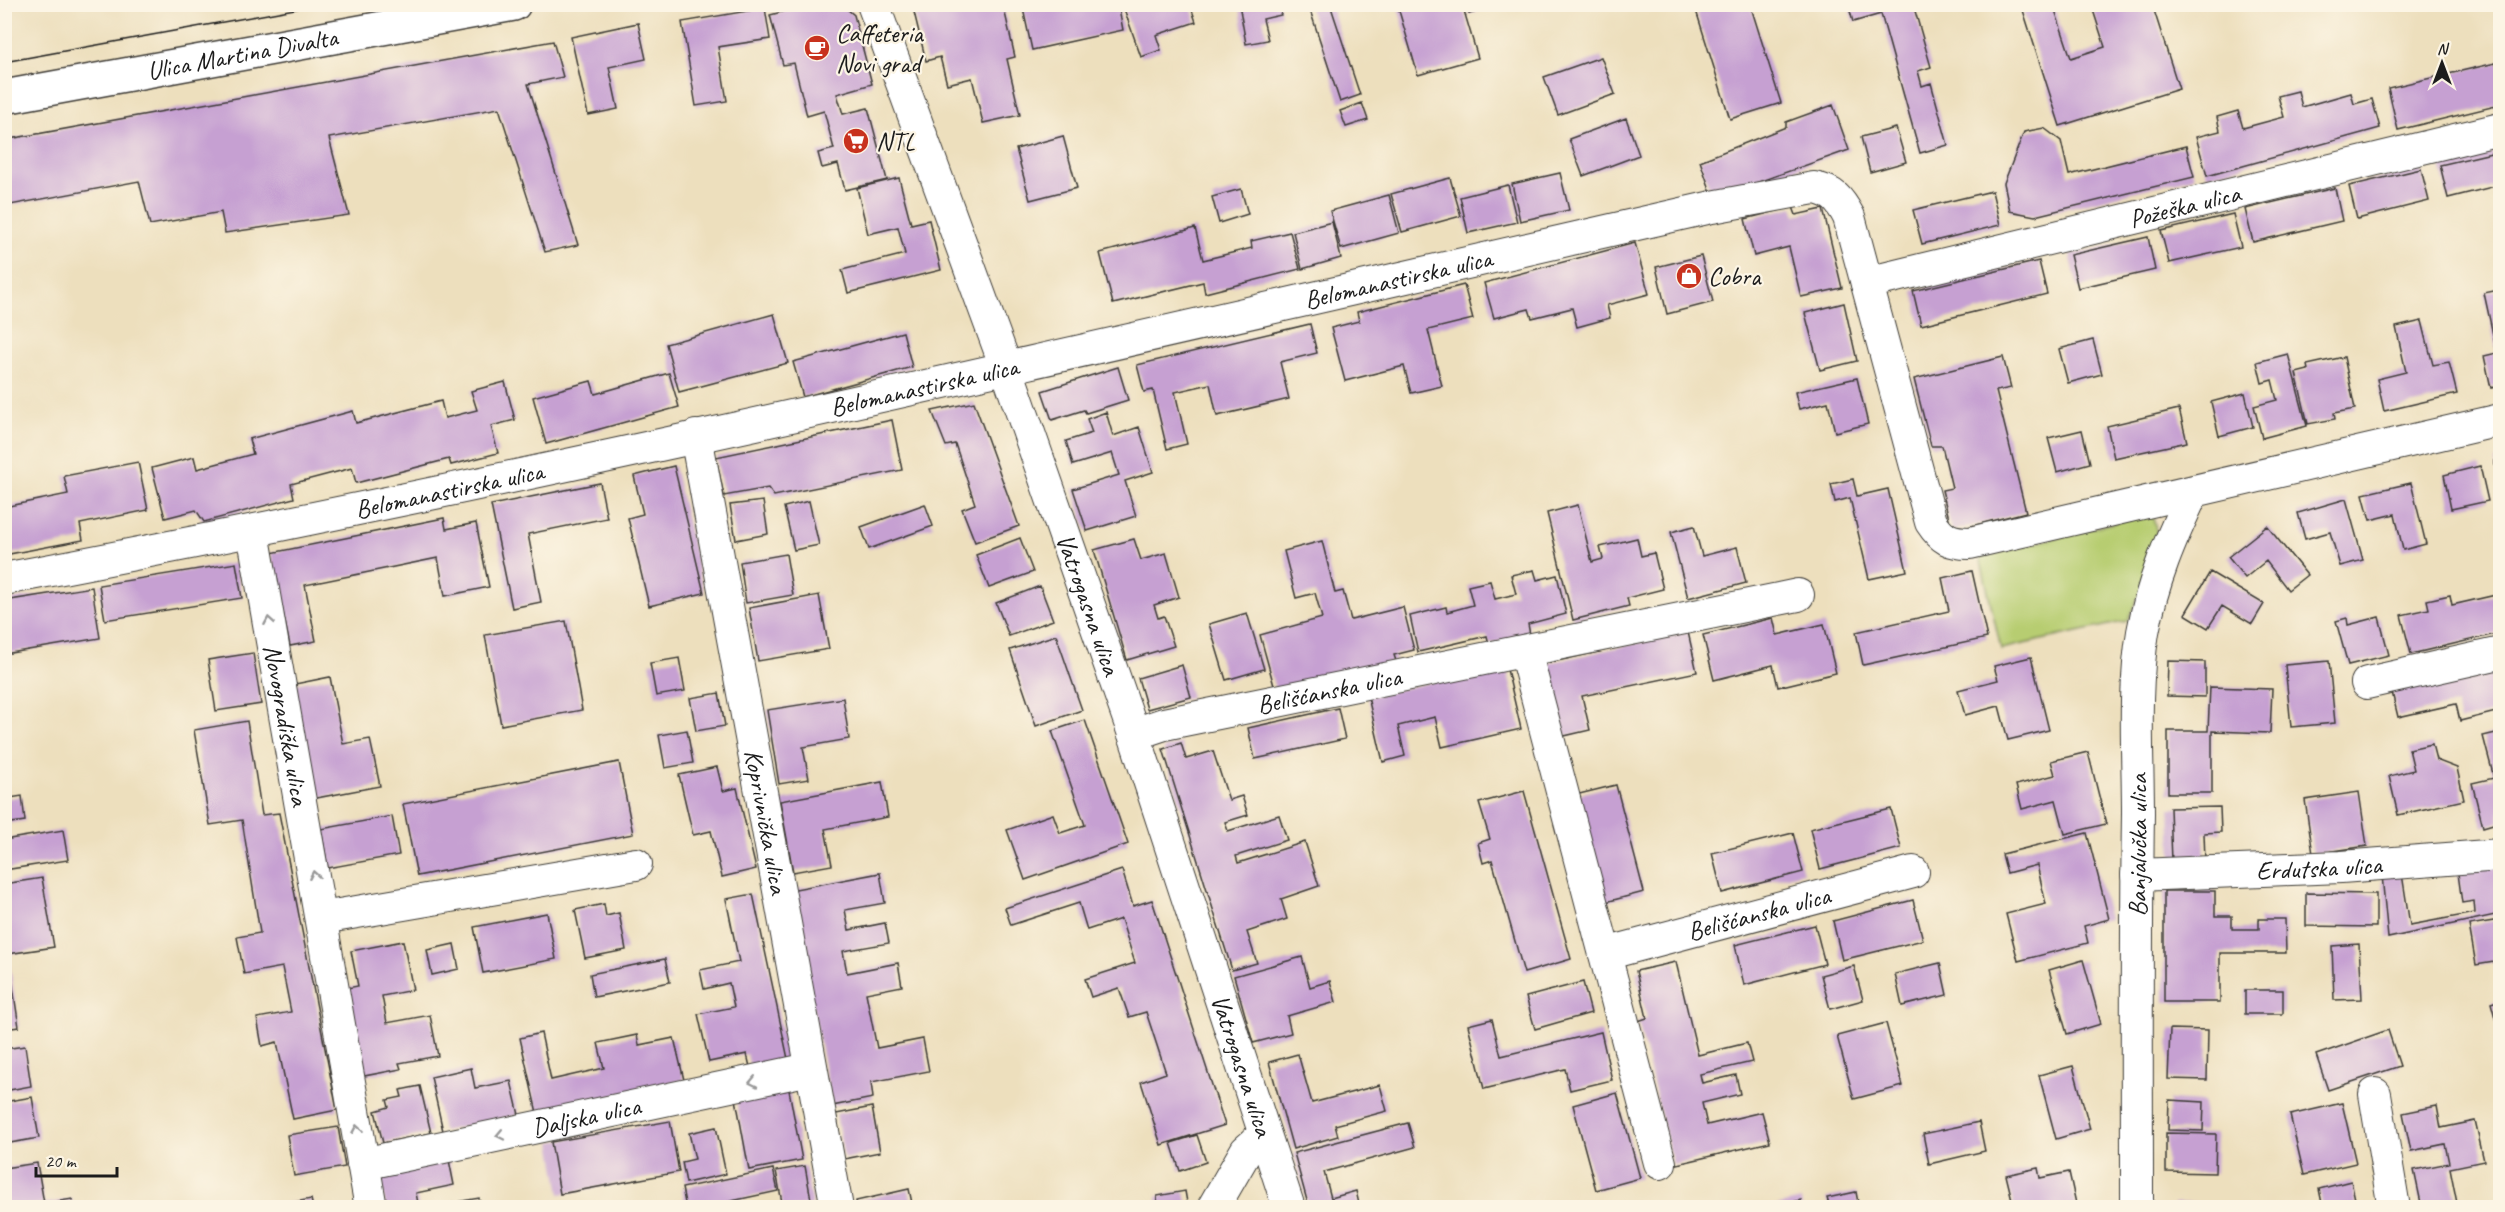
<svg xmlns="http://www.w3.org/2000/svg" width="2505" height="1212" viewBox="0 0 2505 1212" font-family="Caveat,sans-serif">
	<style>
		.green { fill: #b7cd71; stroke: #6a7446; stroke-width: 1.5 }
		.building { fill: #c6a0d2 }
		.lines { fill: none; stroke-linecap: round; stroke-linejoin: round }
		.minor-casing { stroke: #3b3934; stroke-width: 34 }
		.tertiary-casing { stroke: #3b3934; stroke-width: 36 }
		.minor { stroke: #fff; stroke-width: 32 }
		.tertiary { stroke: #fff; stroke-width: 33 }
		.tram { stroke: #1c1c1c; stroke-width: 1.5 }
		.oneway { stroke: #999 }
		.labels { text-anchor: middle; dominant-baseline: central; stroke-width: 4.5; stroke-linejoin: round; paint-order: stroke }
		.poi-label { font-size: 26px; fill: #1c1c1c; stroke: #fcf5e5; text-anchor: start }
		.street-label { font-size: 26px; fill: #1c1c1c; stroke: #fcf5e5 }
	</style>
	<rect width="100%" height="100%" fill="#fcf5e5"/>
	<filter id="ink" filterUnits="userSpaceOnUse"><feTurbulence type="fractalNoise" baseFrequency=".0167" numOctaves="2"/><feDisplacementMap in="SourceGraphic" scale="12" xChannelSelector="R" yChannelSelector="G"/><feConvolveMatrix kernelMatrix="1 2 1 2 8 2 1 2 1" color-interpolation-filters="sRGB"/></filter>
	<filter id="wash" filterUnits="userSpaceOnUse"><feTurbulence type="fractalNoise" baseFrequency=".008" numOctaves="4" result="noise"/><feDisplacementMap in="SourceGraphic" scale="24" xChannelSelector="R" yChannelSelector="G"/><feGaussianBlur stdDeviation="1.35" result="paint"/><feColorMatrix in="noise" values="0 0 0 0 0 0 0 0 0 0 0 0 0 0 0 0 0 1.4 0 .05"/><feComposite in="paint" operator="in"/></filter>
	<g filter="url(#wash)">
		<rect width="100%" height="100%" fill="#eddfbd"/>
		<path class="green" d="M2152 513 2159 542 2151 570 2127 621 2001 649 1980 557Z"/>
		<g id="blocks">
			<path class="building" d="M813 4H841L854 15 872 84 837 94 843 114 868 108 887 180 845 190 838 164 822 168 818 153 834 149 824 111 807 116 794 63 783 65 770 15Z
				M912 4H1003L1015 57 1007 59 1020 115 983 123 972 78 947 84 940 57 926 61Z
				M1022 4H1118L1123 30 1032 50Z
				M1136 4H1143L1145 10 1161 4H1190L1196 22 1156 35 1161 50 1141 57 1124 9Z
				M1239 4H1279L1281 15 1263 19 1268 40 1246 44Z
				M1308 4H1330L1360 95 1340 102Z
				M1397 4H1462L1478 58 1418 75Z
				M1466 4H1497V6L1469 14Z
				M1694 4H1750L1781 103 1730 119Z
				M1848 4H1913L1931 67 1918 71 1922 86 1931 83 1948 145 1920 153 1881 14 1853 22Z
				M2021 4H2053L2071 58 2105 47 2091 4H2152L2179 89 2060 126Z
				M765 8 770 39 718 47 727 101 696 106 682 22Z
				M638 23 646 59 609 67 618 109 588 115 571 37Z
				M553 41 563 77 528 84 578 245 545 252 499 108 329 138 349 215 225 233 221 212 150 225 139 181 5 206 4 203V140Z
				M1601 57 1615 94 1558 115 1544 77Z
				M2500 62V105L2398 130 2388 88Z
				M2298 91 2302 107 2351 93 2354 104 2372 99 2380 128 2207 176 2196 137 2220 131 2217 117 2238 111 2243 128 2284 117 2278 96Z
				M1362 103 1368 120 1346 127 1340 111Z
				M1833 105 1849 150 1713 198 1700 161 1786 127V122Z
				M1626 118 1639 155 1583 176 1569 139Z
				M1896 128 1906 162 1870 172 1861 137Z
				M2044 128 2061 141 2069 175 2186 146 2194 177 2035 216 2010 211 2004 183 2024 132Z
				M1063 136 1077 188 1030 200 1016 149Z
				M2500 151V185L2448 198 2440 165Z
				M2421 169 2429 201 2357 219 2349 186Z
				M1560 173 1569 210 1520 221 1512 184Z
				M899 178 911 224 929 220 941 270 848 293 842 270 905 254 898 227 868 234 857 188Z
				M1450 178 1461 216 1402 232 1391 194Z
				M1508 185 1517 222 1468 233 1460 197Z
				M2335 188 2342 221 2253 242 2245 209Z
				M1241 189 1248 214 1219 223 1212 197Z
				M1992 191 2000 225 1922 244 1913 210Z
				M1389 195 1399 233 1341 249 1330 211Z
				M1793 207 1796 215 1823 209 1842 288 1801 297 1789 247 1754 256 1745 219Z
				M2233 214 2241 247 2169 263 2161 231Z
				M1332 222 1341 258 1302 269 1293 232Z
				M1195 228 1203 260 1252 248 1251 241 1290 232 1300 269 1205 293 1203 282 1113 304 1100 253Z
				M2148 237 2155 270 2078 288 2070 255Z
				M1635 243 1649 294 1607 305 1610 318 1577 327 1572 308 1532 318 1529 309 1494 318 1484 283Z
				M1701 256 1713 302 1667 314 1656 267Z
				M2039 261 2047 294 1921 325 1913 291Z
				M2500 275V386L2491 388 2484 356 2497 353 2484 293 2499 290 2496 276Z
				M1464 285 1473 319 1428 330 1442 386 1411 393 1404 366 1345 381 1331 328 1359 321 1357 312Z
				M1844 303 1857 361 1820 370 1805 313Z
				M774 314 788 363 679 392 666 344Z
				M2422 321 2433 365 2449 362 2457 394 2384 411 2377 379 2406 372 2396 327Z
				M1310 324 1317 353 1280 362 1289 399 1217 416 1210 384 1175 392 1187 444 1167 449 1153 390 1144 392 1137 365Z
				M903 332 912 367 803 397 793 362Z
				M2093 340 2102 374 2068 383 2059 349Z
				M2288 354 2307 426 2262 438 2254 406 2277 400 2272 380 2262 383 2257 362Z
				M2003 357 2011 388 1996 391 2026 512 1952 531 1942 490 1952 488 1942 446H1931L1914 379Z
				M2344 357 2355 409 2334 413 2335 419 2308 424 2296 373 2308 370 2307 365Z
				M1118 367 1128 400 1086 413 1084 410 1052 420 1042 391Z
				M669 373 679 407 546 444 533 397 591 381 595 394Z
				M1857 378 1868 424 1835 432 1828 402 1799 409 1795 392Z
				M505 382 515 420 491 426 498 453 451 465 449 459 356 483 352 468 291 484 294 498 204 522 196 510 165 518 152 468 194 457 197 469 253 454 249 439 353 411 356 423 441 401 445 418 477 410 471 391Z
				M2245 393 2253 427 2219 436 2211 402Z
				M974 402 1019 526 975 542 962 509 975 504 955 444 946 446 932 411Z
				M2179 409 2187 442 2114 458 2107 426Z
				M1106 412 1113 436 1139 427 1153 472 1125 481 1136 516 1087 531 1073 489 1119 475 1112 453 1073 465 1066 441 1092 433 1087 419Z
				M892 420 902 470 774 496 768 488 724 496 716 457Z
				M2082 430 2090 463 2057 472 2048 438Z
				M2500 459V487L2494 461Z
				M138 462 148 510 80 524 83 540 4 555V507L68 494 64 476Z
				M674 466 704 593 649 606 628 518 643 514 634 476Z
				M2480 466 2488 501 2451 509 2444 475Z
				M1853 479 1857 496 1888 489 1907 571 1869 579 1850 498 1835 502 1831 484Z
				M600 483 607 518 528 534 541 602 512 608 491 505Z
				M2411 483 2426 544 2403 550 2395 514 2370 520 2363 494Z
				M2346 499 2363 560 2340 566 2330 532 2305 539 2298 513Z
				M763 501 768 534 736 540 730 505Z
				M809 501 819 545 794 550 784 507Z
				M925 504 933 526 869 549 861 527Z
				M1578 505 1592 562 1603 559 1600 547 1637 538 1641 556 1654 553 1663 589 1627 598 1629 606 1573 620 1547 513Z
				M444 518 446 529 476 523 489 587 445 596 438 558 305 585 316 641 290 646 271 553Z
				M1694 526 1702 556 1737 547 1746 583 1688 598 1671 532Z
				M2267 526 2307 575 2288 590 2266 561 2245 578 2228 557Z
				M1020 538 1033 572 989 588 976 555Z
				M1134 539 1141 560 1166 553 1179 597 1154 605 1158 618 1164 616 1174 646 1127 660 1094 550Z
				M1322 541 1335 593 1343 591 1351 620 1403 607 1414 650 1394 655 1396 661 1276 693 1260 635 1322 618 1315 593 1296 598 1284 551Z
				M786 554 793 595 746 603 740 562Z
				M236 563 242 598 105 620 99 585Z
				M1534 570 1537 580 1557 575 1566 614 1528 624 1530 635 1489 644 1487 636 1418 652 1410 616 1446 607 1447 612 1473 605 1468 586 1490 581 1495 599 1516 594 1511 575Z
				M1972 571 1987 638 1863 665 1856 632 1949 611 1942 578Z
				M2210 572 2264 604 2252 624 2222 606 2208 628 2185 614Z
				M1040 586 1053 620 1009 636 996 603Z
				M92 587 100 638 4 654V601Z
				M2500 594V633L2411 654 2401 615 2429 609 2427 600 2450 595 2452 605Z
				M819 595 829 649 758 661 749 608Z
				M1247 613 1264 669 1226 680 1209 624Z
				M2379 617 2389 655 2348 665 2336 621 2347 618 2348 625Z
				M1773 618 1777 635 1824 624 1836 673 1778 687 1773 665 1714 680 1703 635Z
				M566 621 582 710 501 725 485 635Z
				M1688 632 1697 672 1582 696 1590 730 1560 737 1544 664Z
				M1056 635 1082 710 1036 726 1010 650Z
				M253 653 261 704 216 711 208 660Z
				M2031 657 2049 730 2008 740 1999 706 1965 715 1958 690 1998 680 1994 666Z
				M679 658 685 691 656 696 650 663Z
				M2168 661 2205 662V697L2167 696Z
				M2329 661 2335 723 2291 727 2285 665Z
				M1182 665 1191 697 1147 709 1138 678Z
				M1506 665 1521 729 1442 747 1435 717 1398 726 1405 756 1383 762 1368 697Z
				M2500 667V711L2460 721 2456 704 2398 717 2391 688Z
				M330 677 343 744 370 739 380 786 311 799 290 685Z
				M2210 687 2272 689 2270 733 2212 731V793H2168V731H2208Z
				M719 693 725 726 696 731 690 698Z
				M843 698 849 739 803 747 809 779 779 784 767 710Z
				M1338 708 1345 739 1255 759 1248 728Z
				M1085 720 1128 844 1025 880 1007 830 1053 814 1060 833 1085 825 1052 731Z
				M247 721 262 815 279 813 337 1110 293 1119 277 1042 262 1046 257 1018 291 1012 282 967 244 974 237 937 260 933 242 820 210 825 194 730Z
				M687 730 693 763 665 768 659 735Z
				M2500 732V822L2483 827 2472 783 2494 778 2483 736Z
				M1181 743 1186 759 1213 751 1229 800 1242 796 1248 815 1225 822 1228 831 1279 815 1287 840 1236 856 1238 863 1305 842 1319 886 1281 899 1287 919 1247 932 1257 963 1232 970 1163 749Z
				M2432 744 2436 760 2457 768 2464 800 2398 815 2389 776 2414 770 2409 749Z
				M2088 752 2106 824 2065 834 2056 800 2022 809 2016 785 2055 775 2051 761Z
				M619 762 633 834 417 876 403 804Z
				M717 767 723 791 737 788 756 869 722 877 711 831 693 835 679 775Z
				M882 782 888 817 825 829 832 865 793 872 780 801Z
				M1616 785 1644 892 1602 903 1575 795Z
				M1524 791 1571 959 1524 973 1492 860 1483 863 1478 843 1490 839 1479 803Z
				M2359 792 2367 846 2313 854 2305 800Z
				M22 796 25 821 4 824V799Z
				M2220 807 2221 832 2204 833 2205 860 2172 861 2170 808Z
				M1891 809 1901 848 1820 869 1810 829Z
				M392 816 399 855 328 868 321 829Z
				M63 830 68 860 4 870V840Z
				M1793 833 1803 872 1722 893 1712 853Z
				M2087 833 2109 919 2084 926 2088 943 2018 961 2006 914 2046 904 2037 865 2007 873 2002 854Z
				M2457 866H2500V914L2388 938 2382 875 2402 874 2410 925 2475 913 2474 901 2462 903Z
				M1122 870 1133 906 1152 900 1225 1125 1161 1145 1141 1082 1166 1073 1146 1012 1129 1017 1119 988 1091 997 1085 979 1135 963 1121 919 1087 930 1079 903 1011 925 1005 908Z
				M880 873 885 903 845 910 849 930 885 923 889 943 843 951 847 973 898 963 902 986 866 993 877 1048 923 1039 929 1071 871 1082 873 1098 832 1106 790 890Z
				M42 878 54 947 8 954 19 1027 4 1029V884Z
				M2164 891H2215V916H2232V929H2259V919H2285L2286 953H2220V1002H2164Z
				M2306 893 2376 894V927L2306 926Z
				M753 894 788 1059 750 1067 747 1054 709 1062 698 1014 734 1007 729 983 704 989 700 970 739 962 726 899Z
				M1913 900 1923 940 1842 960 1833 921Z
				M604 904 606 916 619 913 626 950 585 958 575 910Z
				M547 913 556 959 483 973 474 927Z
				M2500 920V961L2476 965 2469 925Z
				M1815 925 1825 964 1744 985 1735 945Z
				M403 941 413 990 382 996 387 1023 430 1015 438 1056 399 1063 401 1069 364 1076 347 988 358 986 351 951Z
				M454 944 459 969 432 975 427 950Z
				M2359 944 2362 999 2334 1000 2332 946Z
				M1302 957 1310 987 1330 981 1336 1002 1287 1016 1291 1033 1253 1043 1234 976Z
				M665 959 670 982 594 997 590 974Z
				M2083 960 2101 1024 2067 1034 2049 970Z
				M1676 962 1698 1055 1747 1043 1752 1062 1700 1074 1702 1083 1736 1075 1740 1094 1702 1103 1707 1125 1762 1112 1770 1142 1673 1165 1638 1021 1647 1018 1636 971Z
				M1940 963 1947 995 1902 1006 1895 974Z
				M1854 966 1863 1000 1830 1009 1821 975Z
				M1583 982 1591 1013 1535 1029 1526 997Z
				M2245 990H2283V1014H2245Z
				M2500 1000V1020L2496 1021 2491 1003Z
				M1492 1019 1501 1056 1601 1032 1612 1080 1570 1090 1565 1069 1484 1089 1468 1025Z
				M1886 1023 1903 1086 1854 1099 1837 1036Z
				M2170 1029 2208 1030 2207 1080 2168 1079Z
				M2388 1030 2400 1066 2328 1090 2316 1055Z
				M541 1033 551 1080 604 1068 598 1043 637 1035 639 1045 674 1038 684 1080 537 1113 520 1038Z
				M25 1046 31 1086 4 1091V1049Z
				M1298 1054 1312 1103 1380 1085 1387 1111 1335 1125 1338 1136 1293 1149 1269 1062Z
				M2073 1066 2090 1129 2056 1139 2039 1075Z
				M471 1068 475 1088 511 1081 519 1115 443 1131 431 1077Z
				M420 1086 431 1133 383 1143 375 1111 389 1107 387 1100 402 1097 400 1090Z
				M789 1090 802 1160 749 1170 736 1099Z
				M1617 1093 1640 1178 1596 1190 1573 1105Z
				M32 1097 39 1138 4 1144V1102Z
				M2169 1100 2204 1102 2203 1131 2168 1130Z
				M2342 1103 2356 1163 2304 1175 2290 1115Z
				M2437 1106 2441 1128 2475 1121 2484 1161 2450 1168 2458 1208H2422L2414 1170 2449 1163 2445 1144 2411 1151 2403 1113Z
				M872 1107 880 1152 844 1159 836 1114Z
				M670 1121 679 1172 560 1194 551 1142Z
				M1979 1122 1985 1151 1929 1164 1923 1134Z
				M1408 1123 1415 1147 1324 1172 1331 1198 1356 1191 1360 1208H1309L1294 1153Z
				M338 1127 345 1167 294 1176 287 1135Z
				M716 1127 726 1174 686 1183 682 1162 695 1159 689 1133Z
				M2166 1133 2216 1134 2215 1173 2166 1172Z
				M1197 1135 1206 1162 1180 1171 1171 1143Z
				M449 1160 454 1185 416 1193 419 1208H386L379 1173Z
				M37 1163 44 1203 4 1208V1168Z
				M805 1166 812 1205 783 1208 776 1171Z
				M2038 1168 2040 1178 2069 1172 2077 1208H2014L2006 1175Z
				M773 1169 778 1191 699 1208H686L682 1188Z
				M2351 1181 2357 1208H2323L2319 1189Z
				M909 1189 913 1208H857L856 1201Z
				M1185 1191 1188 1208H1158L1157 1196Z
				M1856 1192 1859 1208H1830L1827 1198Z
				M479 1198 481 1208H434V1206Z
				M72 1199 74 1208H31V1206Z
				M311 1199 313 1208H273L272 1206Z
				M1801 1200 1802 1208H1772V1207Z
				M2174 1203H2216V1208H2174Z"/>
		</g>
	</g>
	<g filter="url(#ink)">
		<use href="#blocks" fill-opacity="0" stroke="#3b3934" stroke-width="1.5"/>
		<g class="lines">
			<g class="minor-casing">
				<g id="minor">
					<path id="s1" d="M873 4 1006 367 1134 734 1289 1208"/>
					<path id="s2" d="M1867 283 2500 129"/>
					<path id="s3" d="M696 436 837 1208"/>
					<path id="s4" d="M253 532 371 1208"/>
					<path id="s5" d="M4 579C577 471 1144 336 1712 207L1814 188C1833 191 1840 200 1849 217L1931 522C1942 539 1950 543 1970 543L2500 420"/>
					<path d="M1525 651 1660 1163"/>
					<path d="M2367 683 2500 653"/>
					<path id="s6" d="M1134 734 1164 724 1798 595"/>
					<path id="s7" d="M2137 875 2341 867 2500 855"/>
					<path d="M322 918 636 864"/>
					<path id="s8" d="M1605 954 1913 872"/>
					<path d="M2375 1094 2394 1208"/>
					<path id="s9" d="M363 1164 810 1069"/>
					<path d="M1213 1208 1246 1151 1264 1135"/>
					<path id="s10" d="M2137 1208C2137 1076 2136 945 2138 813 2138 754 2133 691 2143 632 2152 582 2171 538 2193 492"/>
				</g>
			</g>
			<g class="tertiary-casing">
				<g id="tertiary">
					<path id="s11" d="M4 97 514 4"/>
				</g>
			</g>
			<use href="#minor" class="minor"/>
			<use href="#tertiary" class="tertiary"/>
			<path class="tram" d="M4 62 322 4"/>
		</g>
		<defs><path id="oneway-chevron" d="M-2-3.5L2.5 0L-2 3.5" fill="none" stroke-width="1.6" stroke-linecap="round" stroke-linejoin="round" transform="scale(1.5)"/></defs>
		<g class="oneway">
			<use href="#oneway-chevron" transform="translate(269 621) rotate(-100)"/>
			<use href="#oneway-chevron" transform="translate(314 875) rotate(-100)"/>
			<use href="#oneway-chevron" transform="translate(753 1082) rotate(168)"/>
			<use href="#oneway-chevron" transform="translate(357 1129) rotate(-100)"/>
			<use href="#oneway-chevron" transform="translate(500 1135) rotate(168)"/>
		</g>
	</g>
	<defs>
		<g id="cafe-disc" transform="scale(1.35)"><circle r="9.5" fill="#c8321e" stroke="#fcf5e5"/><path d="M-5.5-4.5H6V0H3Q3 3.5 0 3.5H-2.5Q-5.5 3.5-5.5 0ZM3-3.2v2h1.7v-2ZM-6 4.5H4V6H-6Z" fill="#fff"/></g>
		<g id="supermarket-disc" transform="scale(1.35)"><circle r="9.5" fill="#c8321e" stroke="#fcf5e5"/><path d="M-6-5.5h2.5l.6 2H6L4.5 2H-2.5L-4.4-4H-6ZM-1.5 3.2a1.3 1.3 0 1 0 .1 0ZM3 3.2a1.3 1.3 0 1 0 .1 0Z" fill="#fff"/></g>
		<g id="shop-disc" transform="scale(1.35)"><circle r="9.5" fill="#c8321e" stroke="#fcf5e5"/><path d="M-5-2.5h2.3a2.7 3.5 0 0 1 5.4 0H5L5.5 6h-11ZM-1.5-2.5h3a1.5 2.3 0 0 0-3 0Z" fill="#fff"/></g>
	</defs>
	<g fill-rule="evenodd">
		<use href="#cafe-disc" x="817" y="48"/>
		<use href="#supermarket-disc" x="856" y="141"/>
		<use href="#shop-disc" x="1689" y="276"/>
	</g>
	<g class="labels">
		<g class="poi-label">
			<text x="836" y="33">Caffeteria<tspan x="836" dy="30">Novi grad</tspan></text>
			<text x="876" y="141">NTL</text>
			<text x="1708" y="276">Cobra</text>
		</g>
		<g class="street-label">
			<text stroke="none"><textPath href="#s11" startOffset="242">Ulica Martina Divalta</textPath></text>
			<text stroke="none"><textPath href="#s2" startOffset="327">Požeška ulica</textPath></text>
			<text stroke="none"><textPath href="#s5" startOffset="1426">Belomanastirska ulica</textPath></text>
			<text stroke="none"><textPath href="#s5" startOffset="940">Belomanastirska ulica</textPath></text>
			<text stroke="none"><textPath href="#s5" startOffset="454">Belomanastirska ulica</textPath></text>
			<text stroke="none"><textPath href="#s1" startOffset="638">Vatrogasna ulica</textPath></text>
			<text stroke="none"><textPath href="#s6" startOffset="200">Belišćanska ulica</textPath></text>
			<text stroke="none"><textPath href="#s4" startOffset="196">Novogradiška ulica</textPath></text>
			<text stroke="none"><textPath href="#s3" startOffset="392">Koprivnička ulica</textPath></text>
			<text stroke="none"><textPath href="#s10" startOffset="363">Banjalučka ulica</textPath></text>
			<text stroke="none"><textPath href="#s7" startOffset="182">Erdutska ulica</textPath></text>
			<text stroke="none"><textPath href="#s8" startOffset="159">Belišćanska ulica</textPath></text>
			<text stroke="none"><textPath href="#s1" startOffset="1124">Vatrogasna ulica</textPath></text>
			<text stroke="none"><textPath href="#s9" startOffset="228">Daljska ulica</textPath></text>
		</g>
	</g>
	<rect width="2505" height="1212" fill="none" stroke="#fcf5e5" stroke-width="24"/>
	<g transform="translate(2442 63)" stroke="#fcf5e5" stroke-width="4.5" paint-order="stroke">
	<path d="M0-4.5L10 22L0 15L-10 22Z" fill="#1c1c1c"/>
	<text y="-9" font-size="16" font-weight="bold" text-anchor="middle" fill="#1c1c1c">N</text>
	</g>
	<path d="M36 1167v9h81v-9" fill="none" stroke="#1c1c1c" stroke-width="3"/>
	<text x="45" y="1167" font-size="18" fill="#1c1c1c" stroke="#fcf5e5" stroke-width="4.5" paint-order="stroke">20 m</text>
</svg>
